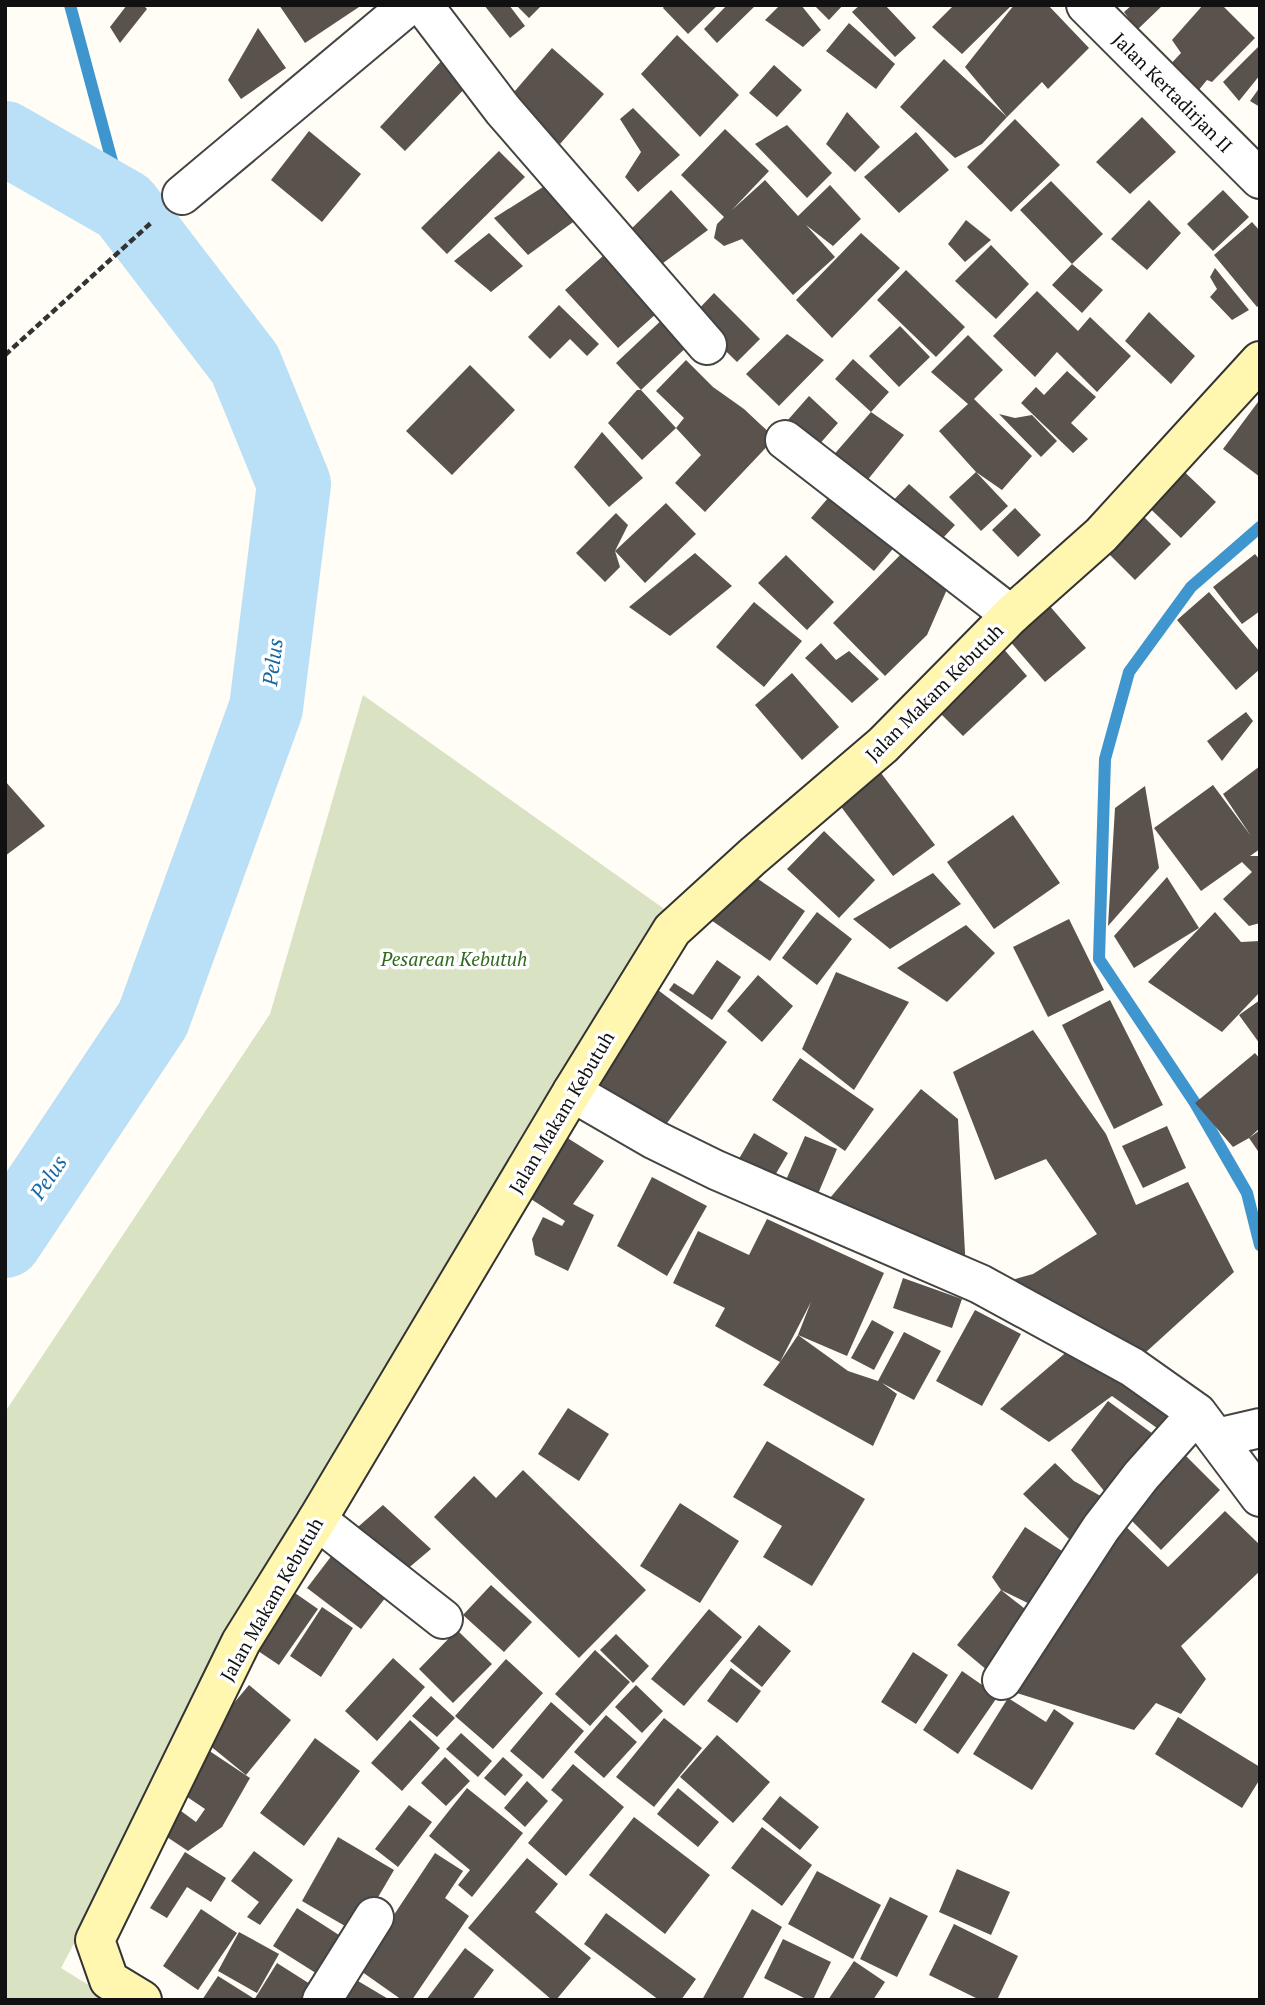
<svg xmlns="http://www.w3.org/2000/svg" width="1265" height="2005" viewBox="0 0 1265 2005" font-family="'PT Serif',serif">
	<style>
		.cemetery { fill: #d9e3c4 }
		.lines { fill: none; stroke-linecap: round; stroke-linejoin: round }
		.stream { stroke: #3f96cf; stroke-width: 12 }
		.river { stroke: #b9e0f7; stroke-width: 74 }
		.building { fill: #5a524d }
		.street-casing { stroke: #444; stroke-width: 42 }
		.secondary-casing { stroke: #333; stroke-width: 42 }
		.path { stroke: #333; stroke-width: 4.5; stroke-dasharray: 7 3.5; stroke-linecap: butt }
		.street { stroke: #fff; stroke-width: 38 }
		.secondary { stroke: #fff6b0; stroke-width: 38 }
		.labels { text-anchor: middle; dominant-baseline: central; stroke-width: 7; stroke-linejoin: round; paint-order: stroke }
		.street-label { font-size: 19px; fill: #111; stroke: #fff }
		.park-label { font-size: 19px; font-style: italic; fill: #2f6b1f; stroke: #fff }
		.water-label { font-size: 21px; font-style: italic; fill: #1768a6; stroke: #fff }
	</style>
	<rect width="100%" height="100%" fill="#fffdf5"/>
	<path class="cemetery" d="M363 695 670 913 302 1514 61 1968 113 2000H5V1412L270 1014Z"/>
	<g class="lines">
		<path class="stream" d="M70 5 124 206
			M1260 527 1191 587 1129 672 1105 759 1099 959 1195 1103 1247 1193 1260 1245"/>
		<path class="river" d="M5 138 124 206 245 364 294 484 266 708 153 1019 5 1241"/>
	</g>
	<path class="building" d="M127 5H143L147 9 120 43 110 27Z
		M279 5H362L305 43Z
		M484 5H509L525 26 510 38Z
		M516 5H542L529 18Z
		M665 5H718L688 34 663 8Z
		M727 5H756L717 43 704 29Z
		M780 5H801L821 30 803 47 765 20Z
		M814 5H843L829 20Z
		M860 5H885L916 38 895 57 852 12Z
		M954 5H1012L962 54 932 27Z
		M1014 5H1048L1089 48 1048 89 1042 82 1007 117 982 144 955 158 900 107 944 59 1007 117 965 67Z
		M1132 5H1163L1137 30 1124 12Z
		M1203 5H1222L1255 38 1212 82 1207 80 1193 97 1165 70 1181 53 1172 40Z
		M849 23 895 64 876 89 826 51Z
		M258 28 286 68 241 99 228 80Z
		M677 35 739 95 700 137 641 74Z
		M1260 45V75L1239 101 1223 82Z
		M552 48 604 94 560 144 508 99Z
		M445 57 471 82 405 151 380 127Z
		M774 65 802 90 777 117 749 93Z
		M1260 87V107L1250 101Z
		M633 108 680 155 638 192 625 177 641 152 620 119Z
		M847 112 880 147 855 172 826 144Z
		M1142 117 1176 152 1130 194 1096 162Z
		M1015 119 1060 165 1011 212 967 167Z
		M787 125 832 173 807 198 755 144Z
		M725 129 769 171 732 210 765 180 798 216 830 185 861 219 833 246 806 225 835 257 793 295 742 239 724 246 714 238 717 224 724 217 681 175Z
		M309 131 361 174 322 222 271 180Z
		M916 132 949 170 899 213 864 177Z
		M499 151 525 177 447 254 421 228Z
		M554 180 580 217 528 255 494 218Z
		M1051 181 1103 234 1072 264 1020 210Z
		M671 190 708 230 659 266 627 233Z
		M1223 190 1249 217 1213 251 1187 224Z
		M1149 200 1181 233 1147 270 1111 239Z
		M966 220 991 240 965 262 948 244Z
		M1252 222 1260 231V304L1257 307 1214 255Z
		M489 233 523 266 491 292 454 261Z
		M861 233 900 268 832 338 796 300Z
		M991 245 1029 284 996 319 955 281Z
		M613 247 666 305 618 348 565 290Z
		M1072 264 1103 290 1082 313 1052 285Z
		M1215 268 1249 310 1232 320 1210 297 1217 289 1210 277Z
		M906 270 965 327 936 357 877 300Z
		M1037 291 1078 331 1090 317 1131 356 1097 392 1057 352 1035 377 993 336Z
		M714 293 760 339 737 362 691 317Z
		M559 305 599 344 587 356 570 339 550 359 528 337Z
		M1149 312 1195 356 1171 384 1125 341Z
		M667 315 692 342 641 390 616 363Z
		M900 326 930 357 899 387 869 356Z
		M787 334 824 360 779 406 746 374Z
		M968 335 1003 370 974 399 1032 456 1002 490 976 472 939 431 968 404 931 372Z
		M853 359 889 392 871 412 904 435 857 493 824 466 871 412 835 379Z
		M686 360 713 387 744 409 775 438 705 512 675 483 701 455 676 428 684 418 656 391Z
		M470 365 515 410 452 475 406 431Z
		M1067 371 1096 397 1071 423 1088 439 1073 453 1021 403 1036 387 1044 395Z
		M637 390H641L676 428 642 460 608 423Z
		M809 396 838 423 817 447 787 421Z
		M1258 402 1260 403V477L1223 449Z
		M999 414 1015 418 1032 415 1057 441 1041 457Z
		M602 432 643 478 609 507 574 467Z
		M1173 461 1216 502 1181 538 1138 497Z
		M976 472 1008 506 981 531 949 497Z
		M909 484 955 525 931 551 885 509Z
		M834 491 897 544 874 571 811 518Z
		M666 503 696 534 645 583 615 551 620 567 605 582 576 553 616 513 628 525 615 551Z
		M1015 508 1041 535 1018 557 992 530Z
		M1139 512 1171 544 1135 580 1103 548Z
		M908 547 948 587 927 635 885 676 833 623Z
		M695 553 732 586 670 636 629 607Z
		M1255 554 1260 560V611L1242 624 1213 587Z
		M786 555 834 602 807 630 758 583Z
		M1209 592 1260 652V669L1236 690 1177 620Z
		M754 602 802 641 764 687 716 647Z
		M1048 604 1086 648 1045 682 1008 639Z
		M821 643 836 660 849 651 879 679 852 703 805 658Z
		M1001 646 1027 676 963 736 932 705Z
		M792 673 839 727 802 760 755 705Z
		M1246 712 1253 721 1222 761 1207 741Z
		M875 765 935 845 893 876 833 796Z
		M1260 766V849L1250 856H1260V923L1249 926 1223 899 1252 872 1242 862 1201 891 1154 828 1213 785 1251 836 1223 794Z
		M5 781 45 826 5 856Z
		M1145 786 1159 868 1108 926 1115 808Z
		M1013 815 1060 883 994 929 947 862Z
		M824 831 875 880 839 918 787 869Z
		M742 868 805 911 770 961 708 918Z
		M933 873 961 904 890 949 853 919Z
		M1167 877 1199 928 1134 968 1114 936Z
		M817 912 852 939 817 985 782 958Z
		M1215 912 1241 942 1260 941V992L1222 1032 1148 982Z
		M1069 919 1104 990 1048 1017 1013 947Z
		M966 925 995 953 947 1002 897 968Z
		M717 960 741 977 712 1020 669 990 674 983 693 995Z
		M836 972 909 1002 854 1090 802 1049Z
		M758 975 793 1006 762 1042 727 1011Z
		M650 984 727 1042 656 1138 593 1091Z
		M1110 1000 1163 1105 1114 1129 1062 1025Z
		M1260 1000V1044L1239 1015Z
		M1033 1030 1106 1134 1136 1205 1188 1182 1234 1272 1134 1363 990 1286 1033 1274 1097 1234 1046 1159 995 1180 953 1072Z
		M1255 1053 1260 1059V1128L1249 1138 1233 1147 1195 1103Z
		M800 1058 874 1109 845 1151 772 1100Z
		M921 1089 958 1119 966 1272 820 1210Z
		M1167 1126 1186 1168 1143 1188 1122 1146Z
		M1260 1130V1154L1249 1138Z
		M558 1132 604 1161 573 1204 594 1215 568 1271 535 1255 532 1239 543 1217 562 1226 565 1221 520 1192Z
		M754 1133 788 1153 767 1189 733 1169Z
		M805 1136 837 1149 812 1208 780 1194Z
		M652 1177 707 1206 667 1276 617 1246Z
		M767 1219 884 1273 847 1356 798 1335 811 1302 780 1362 798 1335 848 1371 878 1381 904 1332 941 1351 914 1400 882 1383 897 1394 873 1446 763 1385 780 1362 715 1326 725 1308 673 1283 698 1231 749 1255Z
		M903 1278 962 1299 952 1328 893 1308Z
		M975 1310 1021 1334 982 1406 936 1381Z
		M872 1320 894 1332 874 1370 851 1358Z
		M1077 1343 1181 1418 1164 1433 1112 1396 1049 1442 1000 1409Z
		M1108 1401 1160 1439 1113 1502 1071 1450Z
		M568 1408 609 1434 579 1481 538 1454Z
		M767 1441 865 1499 812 1586 763 1557 782 1526 733 1497Z
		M1177 1447 1220 1490 1161 1550 1118 1507Z
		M1055 1463 1074 1481 1106 1499 1069 1539 1023 1494Z
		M523 1470 646 1590 579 1658 434 1517 474 1476 496 1498Z
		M680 1503 739 1541 700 1603 640 1566Z
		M383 1505 431 1549 399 1576 351 1533Z
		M1225 1511 1260 1545V1571L1181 1646 1206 1679 1181 1714 1156 1703 1134 1730 1004 1689 1117 1518 1168 1567Z
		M1025 1527 1076 1560 1042 1610 1001 1590 1039 1620 994 1676 957 1645 1001 1590 992 1577Z
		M339 1546 393 1588 361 1629 307 1588Z
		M282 1584 318 1609 279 1665 243 1641Z
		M491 1585 532 1622 504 1652 463 1615Z
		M322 1607 353 1628 321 1677 290 1656Z
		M709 1609 742 1637 684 1706 651 1679Z
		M759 1625 791 1651 762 1687 730 1661Z
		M457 1630 492 1664 453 1703 419 1669Z
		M616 1634 649 1666 633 1683 600 1650Z
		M595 1650 630 1682 590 1726 555 1694Z
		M913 1652 948 1675 916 1724 881 1702Z
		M393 1658 425 1687 377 1741 345 1711Z
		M506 1659 543 1693 493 1749 455 1716Z
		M731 1668 761 1691 737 1723 707 1701Z
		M962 1671 998 1696 958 1754 923 1730Z
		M249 1685 291 1720 246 1775 203 1740Z
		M636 1685 663 1711 642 1733 615 1707Z
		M431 1696 455 1718 437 1737 412 1716Z
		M1008 1698 1046 1722 1054 1709 1074 1723 1032 1790 973 1754Z
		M551 1702 584 1731 543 1779 510 1751Z
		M606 1715 637 1742 604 1778 574 1752Z
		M1178 1717 1260 1767V1779L1242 1808 1155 1754Z
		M664 1718 702 1748 654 1807 616 1777Z
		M410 1720 440 1748 402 1791 371 1763Z
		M461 1733 492 1761 478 1777 446 1749Z
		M717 1735 770 1782 733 1823 680 1777Z
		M315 1738 360 1771 304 1846 260 1813Z
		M199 1744 250 1778 222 1827 188 1851 164 1835 181 1811 196 1822 205 1809 171 1786Z
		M445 1757 470 1781 446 1806 421 1783Z
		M503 1757 523 1775 505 1796 484 1778Z
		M573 1764 624 1807 566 1876 528 1843 563 1800 551 1790Z
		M527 1781 548 1801 525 1827 504 1808Z
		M467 1788 523 1833 472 1897 458 1885 470 1870 429 1836Z
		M678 1788 719 1822 698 1847 657 1814Z
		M780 1796 819 1827 800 1850 762 1819Z
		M409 1805 432 1822 398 1867 375 1849Z
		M634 1817 710 1875 665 1934 589 1875Z
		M762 1827 812 1865 782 1906 731 1868Z
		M338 1837 394 1870 357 1933 302 1901Z
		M254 1851 293 1880 260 1925 247 1917 259 1902 231 1881Z
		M185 1852 226 1878 211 1902 187 1887 167 1918 150 1908Z
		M435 1853 463 1871 445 1898 469 1916 412 2000H402L358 1969Z
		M527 1858 558 1884 535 1912 591 1958 556 2000H552L468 1928Z
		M957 1869 1010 1892 991 1935 939 1912Z
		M817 1871 881 1905 853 1959 788 1924Z
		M890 1897 928 1916 897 1977 860 1959Z
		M297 1908 353 1944 330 1982 273 1946Z
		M201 1909 237 1933 198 1990 163 1966Z
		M752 1909 782 1927 742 2000H702Z
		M606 1913 696 1979 681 2000H659L584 1944Z
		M954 1924 1018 1956 997 2000H980L929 1975Z
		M239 1932 279 1954 257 1993 218 1971Z
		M783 1939 831 1962 813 2000H808L764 1978Z
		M465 1948 494 1970 472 2000H426Z
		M854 1961 885 1982 873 2000H828Z
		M277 1963 321 1991 316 2000H254Z
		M218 1976 253 1998 251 2000H202Z
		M358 1981 390 2000H346Z"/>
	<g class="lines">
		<g class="street-casing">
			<path id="street" d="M423 5 503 110 707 345
				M1086 5 1260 179
				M182 195 409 5
				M785 440 1011 615
				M572 1092 655 1140 716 1170 980 1284 1132 1367 1197 1413 1260 1497
				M1217 1438 1260 1428
				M317 1520 443 1619
				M1002 1680 1101 1528 1141 1476 1197 1413
				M322 2000 374 1917"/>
		</g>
		<g class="secondary-casing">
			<path id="secondary" d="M142 2000 109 1980 95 1940 241 1642 317 1520 572 1092 672 930 752 857 883 745 1011 615 1101 535 1260 361"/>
		</g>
		<path class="path" d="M5 355 152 222"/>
		<use href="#street" class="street"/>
		<use href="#secondary" class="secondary"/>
	</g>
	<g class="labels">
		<g class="street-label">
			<text transform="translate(1173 92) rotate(45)">Jalan Kertadirjan II</text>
			<text transform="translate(934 692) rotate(-45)">Jalan Makam Kebutuh</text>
			<text transform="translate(561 1112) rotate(-59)">Jalan Makam Kebutuh</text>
			<text transform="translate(271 1599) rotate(-60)">Jalan Makam Kebutuh</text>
		</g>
		<g class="park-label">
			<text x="454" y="958">Pesarean Kebutuh</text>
		</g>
		<g class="water-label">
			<text transform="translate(272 662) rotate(-83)">Pelus</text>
			<text transform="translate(48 1177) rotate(-56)">Pelus</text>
		</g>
	</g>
	<rect width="1265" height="2005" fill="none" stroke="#111111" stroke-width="14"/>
</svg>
